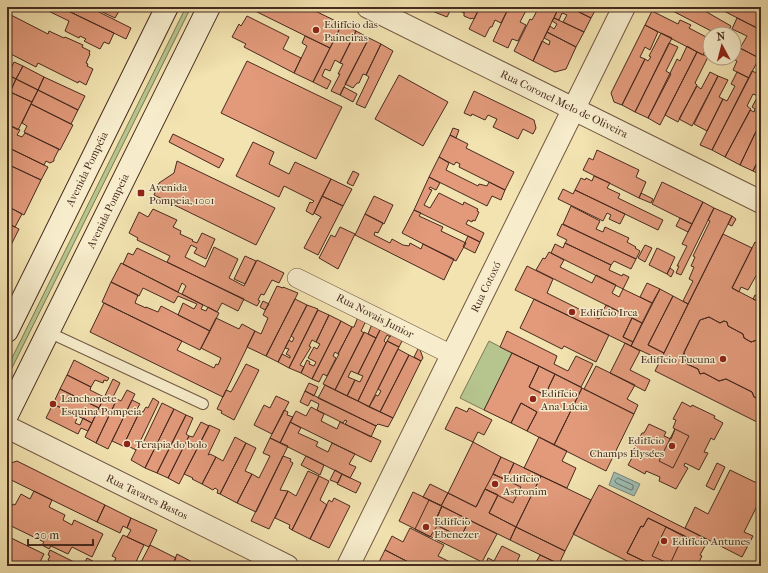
<svg xmlns="http://www.w3.org/2000/svg" width="768" height="573" viewBox="0 0 768 573" font-family="'IM FELL French Canon',serif">
	<style>
		.green { fill: #b6c58e; stroke: #7e7856 }
		.water { fill: #9dbdb3; stroke: #7b8278 }
		.lines { fill: none; stroke-linecap: round; stroke-linejoin: round }
		.shore { stroke: #727469; stroke-width: 1 }
		.building { fill: #e29a7b; stroke: #472a1f }
		.service-casing { stroke: #725843; stroke-width: 12 }
		.minor-casing { stroke: #725843; stroke-width: 20 }
		.tertiary-casing { stroke: #725843; stroke-width: 24 }
		.secondary-casing { stroke: #472a1f; stroke-width: 24 }
		.service { stroke: #f7edcc; stroke-width: 10 }
		.minor { stroke: #f7edcc; stroke-width: 19 }
		.tertiary { stroke: #f7edcc; stroke-width: 22 }
		.secondary { stroke: #f7edcc; stroke-width: 22 }
		.poi-dot { fill: #8f2418; stroke: #f7edcc; stroke-width: 1.5 }
		.labels { text-anchor: middle; dominant-baseline: central; stroke-width: 3; stroke-linejoin: round; paint-order: stroke }
		.poi-label { font-size: 11px; fill: #472a1f; stroke: #f7edcc; text-anchor: start }
		.street-label { font-size: 11px; fill: #472a1f; stroke: #f7edcc }
	</style>
	<rect width="100%" height="100%" fill="#f2e3b0"/>
	<filter id="stains"><feTurbulence type="fractalNoise" baseFrequency=".005" numOctaves="4"/><feColorMatrix values="0 0 0 0 .2 0 0 0 0 .09 0 0 0 0 .02 0 0 0 .5 -.17"/></filter>
	<radialGradient id="worn" r=".72"><stop offset=".6" stop-color="#630" stop-opacity="0"/><stop offset="1" stop-color="#630" stop-opacity=".3"/></radialGradient>
	<path class="green" d="M186 7H191L7 378V368Z
		M489 341 512 353 484 410 460 398Z"/>
	<path class="water" d="M614 472 640 484 634 496 609 485Z"/>
	<g class="lines">
		<path class="shore" d="M618 478 633 485V489L631 490 616 483 615 481Z"/>
	</g>
	<path class="building" d="M7 7H12L9 14 48 34 49 31 64 38 65 37 83 45 82 47 90 51 89 53 90 54 86 63 88 64 87 66 93 69 86 85 79 81 78 83 38 63 36 67 7 52Z
		M40 7H60L114 33 109 44 104 42 100 49 84 41 86 39 80 36 79 38 65 31 69 21Z
		M60 7H89L131 28 126 39Z
		M92 7H110L119 11 115 18Z
		M110 7H123L122 9 120 8 119 11Z
		M249 7H307L342 24 330 48 249 8Z
		M434 7H452L447 17 432 11Z
		M452 7H467L464 13Z
		M467 7H480L474 19 472 18 471 19 464 16V13Z
		M480 7H509L501 23 495 20 492 27H490L485 37 469 29Z
		M509 7H528L520 22 526 25 518 41 512 39 508 48 493 41Z
		M539 7H559L533 61 514 51 530 19 532 20Z
		M559 7H569L591 18 584 32 563 22 567 15 562 13 559 20 554 18Z
		M569 7H597L591 18Z
		M668 7H698L731 26 727 34H717L667 8Z
		M716 7H754L761 12V30Z
		M652 11 678 24 680 20 691 25 689 28 710 39 703 55 645 25Z
		M247 16 289 37 283 49 301 58 294 73 244 47 246 44 232 37 239 24 241 26Z
		M554 18 584 32 576 47 547 32 550 26 554 29 557 24 552 21Z
		M737 18 761 30V54L759 58 740 48 747 36 732 29Z
		M342 24 356 31 340 63 335 60 330 71 325 69 322 76 331 81 327 89 313 82Z
		M645 25 658 32 650 50 645 47 640 57 645 59 622 105 614 102 611 93Z
		M356 31 369 38 340 95 331 91 340 74H338L343 64 340 63Z
		M547 32 576 47 566 69 555 72 533 61 542 41 549 45 550 41 544 38Z
		M661 33 672 38 635 112 622 105 645 59 648 61 651 57 649 56Z
		M305 36 330 48 313 82 294 73 307 46 302 43Z
		M369 38 381 44 366 75 363 74 359 83H357L353 88 345 84Z
		M669 43 678 47 666 71 671 74 648 118 635 112Z
		M381 44 393 51 365 108 356 104 369 77 366 75Z
		M687 46 697 52 660 125 648 118 677 59 680 61Z
		M740 48 759 58 749 78 733 70 737 61 735 60Z
		M697 52 708 57 695 83 697 85 678 122 665 115Z
		M710 54V58H726L723 65 708 57Z
		M247 61 342 107 316 159 221 113Z
		M14 62 23 66 16 79 8 75Z
		M23 66 44 77 38 90 16 79Z
		M752 71 761 75V90L758 96 753 94 747 106 751 109 725 157 712 150Z
		M710 72 718 76 692 126 679 119 697 86 701 89Z
		M737 72 749 78 712 150 700 145 723 99 727 101 735 86 731 84Z
		M7 74 16 79 7 99Z
		M399 75 448 102 423 146 375 119Z
		M718 76 728 80 719 97 723 99 707 131 694 124Z
		M44 77 85 96 78 110 38 90Z
		M16 79 38 90 32 102 10 92Z
		M344 87 357 94 353 102 340 95Z
		M38 90 78 110 71 124 31 104Z
		M761 90V121L740 165 725 157 750 110 754 112 755 109 752 107Z
		M474 91 534 120 536 128 533 134 523 129 518 139 493 127 497 119 488 115 485 120 472 114 471 116 464 113Z
		M10 92 32 102 18 130 7 124V99Z
		M31 104 73 125 60 150 24 132 27 126 22 123Z
		M761 121V154L753 171 740 165Z
		M7 124 20 130 17 135 22 137 25 133 59 149 54 159V161L50 163 46 161 44 165 7 147 9 141H7Z
		M453 128 459 130 456 138 450 135Z
		M173 134 224 159 219 168 169 142Z
		M450 135 468 144 466 148 514 172 505 190 459 167 460 164 456 162 454 165 439 157Z
		M253 142 274 152 269 164 289 174 295 162 331 179 313 215 306 211 310 202 312 203 314 201 284 186 279 197 236 176Z
		M7 147 48 167 41 180 7 164Z
		M597 150 639 170 636 177 646 182 639 198 583 170 589 158 593 160Z
		M761 154V175L753 171Z
		M439 157 449 163 446 170 478 186 479 184 487 186 489 182 505 190 501 200 492 196 487 206 429 177Z
		M177 161 275 208 256 245 154 195 159 183 174 173Z
		M7 164 41 180 24 215 7 206Z
		M353 171 359 174 353 186 347 183Z
		M594 176 610 183 607 188 620 194 618 198 663 220 658 230 575 190 581 178 585 180 586 178 592 181Z
		M429 177 440 183 436 190 430 187 429 189 432 190 424 205 430 208 439 193 463 205 464 202 478 209 477 211 479 212 475 221 473 220 472 222 468 220 466 224 484 233 480 242 414 210Z
		M331 179 352 189 343 206 322 196Z
		M662 182 703 202 692 224 652 204Z
		M563 189 573 194 575 190 625 214 620 224 609 219 611 215 607 213 603 221 558 199Z
		M641 193 653 199 651 203 639 198Z
		M322 196 343 206 318 255 304 248 320 218H321V217L314 213Z
		M374 196 393 205 384 224 365 214Z
		M703 202 714 208 681 275 676 273 679 266H677L687 246 682 244Z
		M7 206 22 214 15 227 7 223Z
		M571 206 600 221 596 229 603 232 605 227 629 238 627 242 636 247 635 248 640 251 636 259 563 224Z
		M714 208 732 216 688 304 683 301 693 281 689 279 694 267 691 266 695 257 693 256 710 221 708 220Z
		M153 209 177 220 173 227 181 231 180 234 193 240 192 241 197 243 202 233 215 239 206 259 194 253 197 248 191 245 185 257 205 267 214 247 238 259 229 278 244 286 257 260 284 273 279 283 272 280 264 295 261 294 258 300 260 301 257 306 167 262 170 256 137 240 138 238 129 233 139 212 148 217Z
		M414 210 421 213 419 216 443 227 441 231 466 243 456 261 402 233Z
		M365 214 383 223 378 233 375 232 374 235 390 243 392 239 403 245 409 246 410 243 421 249 423 244 454 259 444 280 355 235Z
		M732 216 736 219 732 226 728 224Z
		M680 218 692 224 688 232 676 226Z
		M7 223 19 229 7 253Z
		M562 224 636 259 631 269 614 261 611 265 565 243 567 240 557 235Z
		M340 227 355 234 338 269 319 258 331 235 335 237Z
		M723 234 752 248 732 288 761 303V342L757 340 751 342 744 338 743 334 728 326 727 322 724 321 720 323 709 317 700 320 699 322 683 355 687 364 698 369 700 374 704 373 719 381 726 379 752 392 754 397 761 400V424L655 371Z
		M468 236 480 242 475 253 463 247Z
		M758 240 761 242V282L757 281 759 276 757 274 748 290 741 287 739 292 732 288 755 242 757 243Z
		M565 243 611 265 609 270 622 276 623 274 629 277 623 289 551 253 555 244 563 248Z
		M645 245 652 248 645 262 638 258Z
		M137 248 244 299 238 311 222 303 217 312 182 294 186 286 182 283 178 292 123 264 128 253 133 255Z
		M657 248 675 257 667 274 649 265Z
		M549 252 564 260 560 267 592 283 596 275 616 285 612 293 619 297 623 289 652 303 642 323 536 270 543 258 545 259Z
		M245 256 256 261 245 284 234 279Z
		M121 263 203 305 201 309 206 311 208 307 219 313 210 331 178 315 183 303 194 309 197 304 178 296 174 303 143 288 139 296 111 282Z
		M527 266 553 279 547 293 599 319 606 305 632 318 623 337 633 342 631 346 515 290Z
		M670 268 674 271 671 277 667 274Z
		M111 282 138 295 135 303 146 308V307L158 312 161 306 210 331 200 350 102 302Z
		M647 283 660 289 652 303 640 297Z
		M277 286 283 288V287L298 293 266 356 247 347 255 331 261 334 268 318 263 315Z
		M660 289 673 296 648 345 664 353 661 360 631 346Z
		M755 295 761 297V303L753 299Z
		M673 296 688 304 664 353 648 345Z
		M295 299 307 305 278 362 266 356Z
		M534 299 609 335 596 362 564 346 562 349 520 328Z
		M263 301 269 304 265 310 260 307Z
		M104 303 182 341 177 350 214 368 216 364 218 365 221 358 201 348 216 318 239 329 242 324 255 331 223 397 90 332Z
		M307 305 318 309 289 368 278 362 282 354 290 358V356L286 354 289 349 285 348 289 340 292 342 294 338 291 336Z
		M318 310 329 315 316 342 312 340 309 346 311 347 300 365 304 367 301 373 289 368Z
		M329 315 341 321 312 379 301 373 307 360 310 362 309 364 314 366 316 362 308 358 314 347 317 349 320 344 316 342Z
		M358 317 366 321 361 331 364 333 335 390 323 384 339 354H338L352 327H354Z
		M709 317 720 323 724 321 727 322 728 326 743 334 744 338 751 342 757 340 761 342V400L754 397 752 392 726 379 719 381 704 373 700 374 698 369 687 364 684 352 700 320Z
		M632 318 642 323 633 342 623 337Z
		M341 321 352 327 338 354 335 352 333 356 336 358 327 376 323 374 319 382 312 379Z
		M372 324 381 328 376 338 368 334Z
		M381 328 391 334 390 337 387 335 384 341 386 343 358 401 347 396 355 380 360 382 363 376 358 374Z
		M507 331 557 356 554 364 568 371 576 356 593 364 581 387 500 347Z
		M364 332 376 338 358 374 351 371 348 377 355 380 347 396 335 390Z
		M391 334 403 339 399 347 387 341Z
		M387 341 399 347 369 407 358 401Z
		M625 343 640 351 630 370 650 380 645 391 610 373Z
		M419 347 423 358 421 361 414 357Z
		M398 349 409 355 380 412 369 407 376 395 378 396 381 391 378 389Z
		M512 353 539 366 529 387 545 395 555 374 582 388 554 445 527 431 537 412 521 403 511 423 484 410Z
		M409 355 421 361 393 418 380 412Z
		M74 360 109 378 107 381 104 380 103 383 95 380 91 387 67 375Z
		M246 364 259 370 234 420 221 413 222 411 217 409 226 390 231 392Z
		M539 366 555 374 545 395 529 387Z
		M596 366 635 385 627 399 638 405 634 414 584 389Z
		M67 375 91 387 90 390 104 397 99 408 60 389Z
		M113 379 120 383 113 397 117 399 96 443 85 437Z
		M309 383 318 387 314 396 305 391Z
		M325 385 393 418 388 427 378 424 376 426 318 398Z
		M582 388 634 414 606 471 554 445Z
		M60 389 99 408 92 423 53 404Z
		M127 390 135 394 108 449 96 443 117 399 121 401Z
		M305 391 376 426 371 437 345 424 347 421 345 420 343 423 317 410 319 404 311 400 308 406 300 402Z
		M276 396 289 402 272 434 254 425 264 405 270 408Z
		M153 398 159 402 136 450 124 444 140 411 143 412 146 407 148 408Z
		M132 400 140 404 137 409 140 411 123 446 112 441Z
		M682 402 691 407 692 405 715 416 714 418 723 423 714 440 711 438 704 452 708 453 699 470 685 463 684 466 688 468 676 489 659 481 660 477 646 471 645 474 628 465 633 456 631 455 642 433H644L649 424 666 432 664 436 671 439 675 429 673 428 676 420 673 419Z
		M162 403 174 409 145 468 131 460 139 444 142 445Z
		M521 403 537 412 527 431 511 423Z
		M53 404 78 416 75 423 80 425 83 418 92 423 88 431 81 428 78 434 46 418Z
		M311 407 324 414 321 421 337 429 340 422 381 441 371 462 290 422 296 411 306 416Z
		M456 407 467 412 469 408 492 420 484 435 478 432 473 442 445 429Z
		M174 409 186 415 157 473 145 468Z
		M284 410 288 412 287 415 293 417 280 443 270 438Z
		M186 415 193 418 186 434 189 436 168 478 157 473Z
		M201 422 209 426 179 484 168 478 189 436 193 437Z
		M290 422 301 428 298 433 318 442 316 446 328 452 332 443 355 454 349 464 356 467 350 478 280 443Z
		M209 425 220 430 208 455 210 454 216 457 202 484 192 479 193 478 184 474Z
		M675 429 689 436 673 468 659 461Z
		M235 437 246 443 220 494 217 493 218 490 215 488 213 490 202 484 216 457 223 461Z
		M539 437 567 451 562 461 576 468 567 488 524 468Z
		M270 438 288 446 256 512 237 503 252 474 259 478 270 456 263 453Z
		M473 442 501 457 493 474 506 480 514 463 541 476 516 527 489 513 498 495 485 489 476 507 448 493Z
		M246 443 256 448 245 471 252 474 237 503 220 494Z
		M283 456 291 459 290 461 293 463 280 490 288 491 269 529 251 521Z
		M306 456 324 465 320 475 301 465Z
		M501 457 514 463 506 480 493 474Z
		M17 461 105 505 97 522 7 478V467L8 464Z
		M717 463 725 467 714 490 706 486Z
		M335 470 342 474 338 483 330 480Z
		M730 470 761 485V498L744 532 753 536 742 557 685 528 695 507 708 514Z
		M308 471 319 476 292 530 289 528 290 525 275 518 288 491 296 496Z
		M342 474 361 483 356 493 337 484Z
		M493 474 521 487 513 503 485 489Z
		M319 476 329 481 320 500 327 505 310 539 292 530Z
		M541 476 591 500 565 551 516 527Z
		M430 484 448 493 441 506 423 497Z
		M599 485 708 540 705 546 648 518 643 527 641 526 627 553 654 566H637L573 534Z
		M485 489 498 495 489 513 516 527 510 540 441 506 448 493 476 507Z
		M34 491 52 500 49 507 65 515 63 520 72 525 74 520 103 534 92 557 72 547 68 554 51 546 49 549 42 545 44 542 7 524V504L12 506 13 504 15 505 21 494 30 499Z
		M413 492 442 506 434 524 461 537 469 520 497 534 482 562 399 521Z
		M334 498 350 506 329 548 310 539 329 500 332 502Z
		M429 500 442 506 434 524 437 526 430 537 415 529Z
		M105 505 131 518 127 528 123 526 120 533 97 522Z
		M442 506 469 520 461 537 434 524Z
		M131 518 157 530 149 547 127 537 131 530 127 528Z
		M648 518 705 546 700 555 702 556 697 566H654L627 553 641 526 643 527Z
		M516 527 565 551 559 564 510 540Z
		M666 527 683 536 670 564 652 556Z
		M410 528 444 545 438 556 458 566H416L385 550 392 536 403 542Z
		M123 535 144 545 134 566H112L116 558 112 556Z
		M7 536 44 554 38 566H10L7 565Z
		M150 545 176 558 172 566H139Z
		M502 546 520 555 515 566 485 565 488 558 494 561Z
		M50 550 82 566 48 565 50 561 48 560 50 556 48 555Z
		M385 550 416 566H381L378 564Z
		M177 554 200 566H172Z
		M540 555 559 564 558 566H534Z
		M87 558 102 566H89L84 564Z
		M584 562 591 565 593 566H580L582 563Z"/>
	<g class="lines">
		<g class="service-casing">
			<path id="service" d="M48 332 203 404"/>
		</g>
		<g class="minor-casing">
			<path id="minor" d="M297 278 452 355"/>
		</g>
		<g class="tertiary-casing">
			<path id="tertiary" d="M368 7 761 202
				M7 427 287 566
				M348 566 624 7"/>
		</g>
		<g class="secondary-casing">
			<path id="secondary" d="M7 331 167 7
				M7 415 209 7"/>
		</g>
		<use href="#service" class="service"/>
		<use href="#minor" class="minor"/>
		<use href="#tertiary" class="tertiary"/>
		<use href="#secondary" class="secondary"/>
	</g>
	<g class="poi-dot">
		<circle cx="316" cy="30" r="4"/>
		<rect x="137" y="189" width="8" height="8" rx="2"/>
		<circle cx="572" cy="312" r="4"/>
		<circle cx="723" cy="359" r="4"/>
		<circle cx="533" cy="399" r="4"/>
		<circle cx="53" cy="404" r="4"/>
		<circle cx="127" cy="444" r="4"/>
		<circle cx="672" cy="446" r="4"/>
		<circle cx="495" cy="484" r="4"/>
		<circle cx="426" cy="527" r="4"/>
		<circle cx="664" cy="541" r="4"/>
	</g>
	<g class="labels">
		<g class="poi-label">
			<text x="324" y="24">Edifício das<tspan x="324" dy="13">Paineiras</tspan></text>
			<text x="149" y="187">Avenida<tspan x="149" dy="13">Pompeia, 1001</tspan></text>
			<text x="580" y="312">Edifício Irca</text>
			<text x="715" y="359" text-anchor="end">Edifício Tucuna</text>
			<text x="541" y="393">Edifício<tspan x="541" dy="13">Ana Lúcia</tspan></text>
			<text x="61" y="398">Lanchonete<tspan x="61" dy="13">Esquina Pompeia</tspan></text>
			<text x="664" y="440" text-anchor="end">Edifício<tspan x="664" dy="13">Champs Élysées</tspan></text>
			<text x="135" y="444">Terapia do bolo</text>
			<text x="503" y="478">Edifício<tspan x="503" dy="13">Astronim</tspan></text>
			<text x="434" y="521">Edifício<tspan x="434" dy="13">Ebenezer</tspan></text>
			<text x="672" y="541">Edifício Antunes</text>
		</g>
		<g class="street-label">
			<text transform="translate(564 104) rotate(26)">Rua Coronel Melo de Oliveira</text>
			<text transform="translate(87 169) rotate(-64)">Avenida Pompéia</text>
			<text transform="translate(108 211) rotate(-64)">Avenida Pompeia</text>
			<text transform="translate(486 287) rotate(-64)">Rua Cotoxó</text>
			<text transform="translate(375 316) rotate(27)">Rua Novais Junior</text>
			<text transform="translate(147 497) rotate(26)">Rua Tavares Bastos</text>
		</g>
	</g>
	<rect width="768" height="573" fill="none" stroke="#f2e3b0" stroke-width="24"/>
	<rect x="8" y="8" width="752" height="557" fill="none" stroke="#472a1f" stroke-width="2"/>
	<rect x="12" y="12" width="744" height="549" fill="none" stroke="#472a1f"/>
	<g transform="translate(722 46) rotate(353)"><circle r="19" fill="#f7edcc" stroke="#b19f87"/>
	<path d="M0-3L7 15L0 10L-7 15Z" fill="#8f2418"/>
	<text y="-6" font-size="11" font-weight="bold" text-anchor="middle" fill="#472a1f">N</text>
	</g>
	<path d="M28 539v6h65v-6" fill="none" stroke="#472a1f" stroke-width="2"/>
	<text x="34" y="539" font-size="12" fill="#472a1f" stroke="#f7edcc" stroke-width="3" paint-order="stroke">20 m</text>
	<rect width="100%" height="100%" filter="url(#stains)"/>
	<rect width="100%" height="100%" fill="url(#worn)"/>
</svg>
